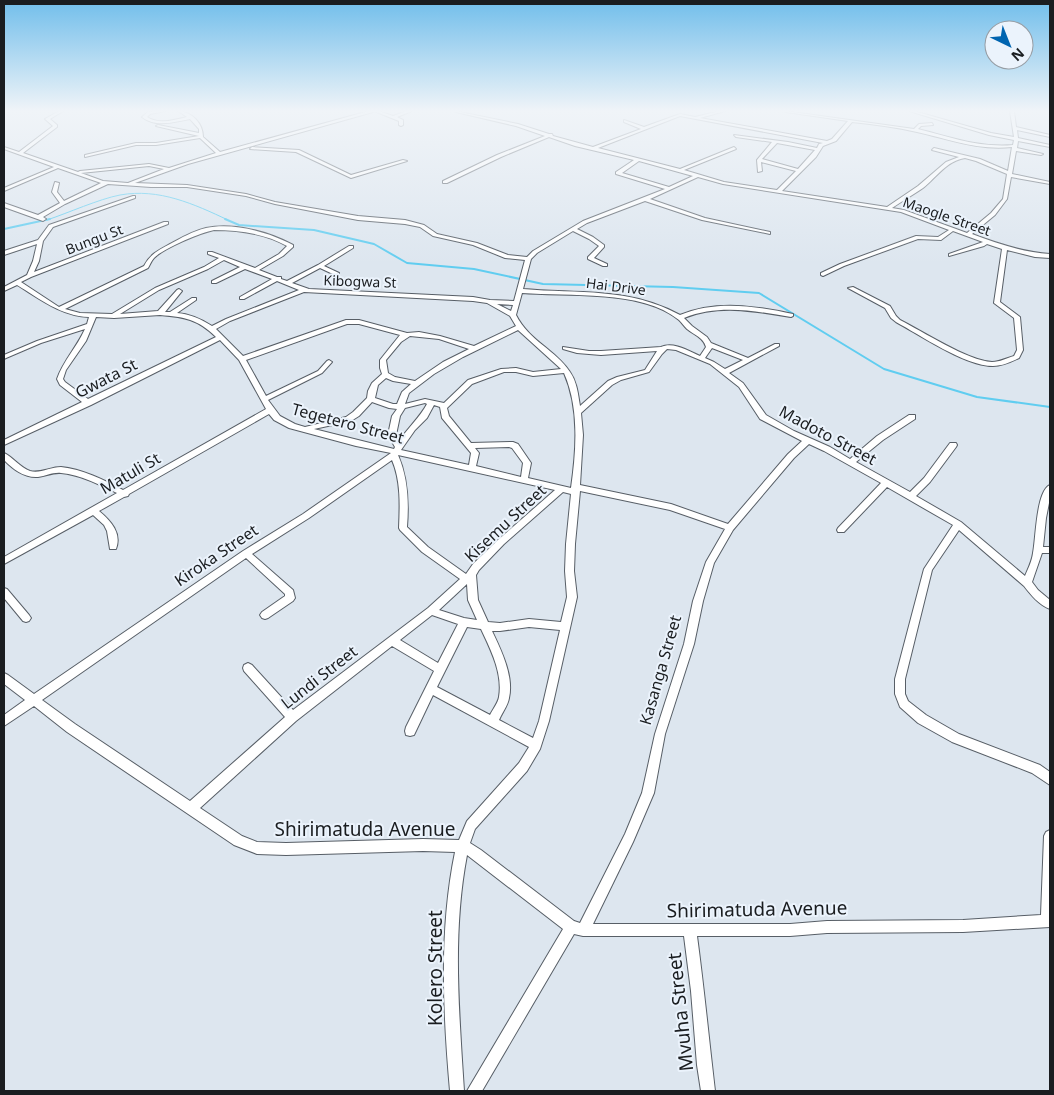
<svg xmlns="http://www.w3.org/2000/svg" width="1054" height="1095" viewBox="0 0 1054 1095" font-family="'Noto Sans',sans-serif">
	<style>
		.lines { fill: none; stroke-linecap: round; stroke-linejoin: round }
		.stream-far1 { stroke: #60cdf0; stroke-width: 1 }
		.stream { stroke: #60cdf0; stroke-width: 2 }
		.street-casing { stroke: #575e66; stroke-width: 2 }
		.street { fill: #fff; fill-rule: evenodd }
		.labels { text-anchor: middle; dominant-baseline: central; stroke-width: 4; stroke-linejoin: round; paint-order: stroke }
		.far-street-label { font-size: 14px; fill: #1a1d20; stroke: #ebf3fc }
		.street-label { font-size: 16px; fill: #1a1d20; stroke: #ebf3fc }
		.near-street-label { font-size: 19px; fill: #1a1d20; stroke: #ebf3fc }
	</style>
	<rect width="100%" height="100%" fill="#dde6ef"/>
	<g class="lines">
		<path class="stream-far1" d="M47 220C68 213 99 199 120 195 159 188 194 204 228 220"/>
		<path class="stream" d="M225 219 239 225 314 230 374 244 407 263 474 269 543 284 673 287 759 293 884 369 977 397 1050 407
			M4 229 50 219"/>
		<g class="street-casing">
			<path id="street" d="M59 111H63L50 119 57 125V127L23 153 78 172 80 171 149 164 169 168 216 153 200 138 156 145H136L85 157V155L136 143H156L199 136 156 126 158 125 199 133V129L190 119C174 122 156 128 142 117L148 112 166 111 150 114 147 117C159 125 174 120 187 117L178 111C192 112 203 123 203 137L220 152 369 111H374L373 112 188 164 135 183 187 185 246 194 275 202 358 216 405 220 424 225 437 234 477 243 508 255 527 257 533 251 583 221 665 189 616 174V172L634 160 575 146 549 137 501 157 447 183H443V181L497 155 545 136 516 126 456 112 455 111 518 124 549 134H552L553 136 593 147 641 129 624 122V120L644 127 680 114 695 117 720 111H725L700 118 827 141 832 139 848 121 786 112 785 111 914 129 919 124 932 123 933 125 921 126 918 129C950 137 980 148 1013 145L1014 140 989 135 909 111H914L991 133 1014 137 1010 111H1014L1016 127 1050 135V137L1017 130 1018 138 1050 145V147L1018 141 1017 148 1043 154 1041 155 1016 151 1012 174 1050 182V184L1011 177 1007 199 995 215 972 234C998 244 1023 252 1050 254V258L1035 257 1007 250 1000 302 1020 317 1023 350 1019 358C1011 362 1002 366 993 366 965 366 920 335 896 322L891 318 885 308 848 288 853 287 890 306 896 316 900 320C922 331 968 361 992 362 1000 362 1007 358 1014 356L1017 350 1014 318 994 303 1002 249 987 244 984 246 949 256V254L983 242 953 231 941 240 918 239 844 266 823 276 821 275V273L840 264 916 236 938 237 949 230 901 212 723 184 698 177 650 199 705 218 770 232V234L702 220 645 201 587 223 577 229 593 237 604 245V247L594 258 607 264V266H603L588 259V257L599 246 589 239 573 231 537 253 531 259 523 289C579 294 629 287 680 315 716 300 756 306 793 314V316L791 317C755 311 719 304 684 318L692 326 707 337 711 343 748 358 775 344H779V346L729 373 743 383 766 415 794 431 830 447 850 459 877 436 909 415H915V419L883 440 856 462 910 492 924 478 950 443H956L957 445 956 447 930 482 916 496 961 522 1025 576C1028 569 1032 561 1033 553 1036 539 1036 491 1050 485V498L1046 518 1043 547H1050V553H1042L1032 582 1038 590 1050 600V609C1039 605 1031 595 1024 586L959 530 932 570 905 679V694L908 701 926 715 959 734 1040 765 1050 772V785L1032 773 952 742 918 723 900 707 895 694V679L924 569 953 525 887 487 844 532H838L837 530 838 528 881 483 824 451 809 444 794 458 733 530 714 563 703 601 694 644 665 734 654 793 633 842 593 924H790L827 921 963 920 1041 915 1044 836 1046 832 1050 830V927L963 932 827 933 790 936H697C704 988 709 1040 715 1091H701L697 1065 691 991 684 936H583L574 934 482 1091H467L563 929 467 855C452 933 459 1012 464 1091H450C443 1012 439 930 455 852L423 851 286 855 257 854 234 845 67 732 34 706 4 726V715L25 700 4 684V673L8 675 34 694 243 551 303 514 391 453 356 446 289 428 274 420 269 414 129 494 128 496 124 497 99 511C111 521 122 533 116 549H110L107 531 104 525 93 515 4 564V557L117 493C100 485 81 475 61 473 53 472 46 476 38 477 24 478 13 469 4 460V453C13 457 19 467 30 471 40 474 50 467 61 467 82 469 104 480 123 490L266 409 239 360 220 340 91 405 4 445V440L82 402 60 385 57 379C63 361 77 347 85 329L41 343 6 358 4 359V355L37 341 87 324 89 317C61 316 40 299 17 285L4 291V287L27 275 33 261 37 244 4 255V251L38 240 49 225 133 196H135V198L53 227 43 241 39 261 34 272 164 222H168V224L31 277 21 282 59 307 144 266C150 254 159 250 170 244 181 238 193 231 206 228 233 222 269 232 293 245V247L283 256 259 270 277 277H281V279L287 281 318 265 349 246H353V248L324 266 339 273V275H335L320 268 292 283 309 289 473 297 490 300 514 301 525 260 505 258 473 245 433 236 420 227 405 224 358 220 275 204 246 196 187 187H151L108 184 65 204 43 217 46 219 43 221 4 207V203L38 215 60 203 52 192 55 182 59 183 57 192 64 201 101 183 58 168 4 191V188L54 167 4 149V147L19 152 53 126 45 119ZM680 116 823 143 819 144 817 148 788 142 734 135 736 137 772 142 757 160 758 172 762 171 761 162 796 171 777 190 724 182 684 170 736 149 734 147 680 169 598 148ZM852 122C873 124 895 127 917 132 949 139 979 151 1012 147L1008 171 980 159 934 148 932 150 959 157 946 162 918 186 887 207 782 191 816 157 823 146 836 141ZM777 143 815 150 798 169 762 159ZM965 158 976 161 1007 174 1003 199 991 213 967 233 904 210 892 208C902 201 913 195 923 188 937 177 946 161 965 158ZM639 161 693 176 669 187 622 173ZM149 166 164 169 128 183 103 181 81 173ZM214 230C239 230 266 234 287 246L279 254 255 268 212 252H208V254L219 258 204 267 155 288 112 314 80 313 65 309 148 268C150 265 151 261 154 258 164 248 200 233 214 230ZM224 260 240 267 212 281V283H216L245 269 272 279 240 297V299H244L277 281 299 290 226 319 212 326C201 319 190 314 177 313L196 300V298H192L170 312H165L182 291 179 289 177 290 158 311 120 314 159 290 208 269ZM304 292 473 301 487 303 510 316 516 326 474 346 440 336 419 332 407 333 359 320H346L243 356 216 329 230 321ZM522 293C569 297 641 289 679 320 682 323 684 326 687 329 694 335 703 337 706 347L700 356C689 351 673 341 661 347L601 351H589L563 347V349L577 353 601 355 657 351 645 370 617 377 608 381 580 406C578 394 577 382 570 372 556 350 529 341 516 315ZM497 304 513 305 511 311ZM160 315C184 317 198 319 216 337L88 399 65 382 63 379 66 370 86 341 96 317 114 318ZM347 324H359L400 335 380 360V368L382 374 372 383 368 391 367 398 353 412 346 417 305 427 295 424 280 416 268 400 322 373 332 362 329 360 327 361 318 371 266 396 246 360ZM518 330 561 369 533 372 516 368 501 369 468 380 444 403 425 399 405 404 409 393 434 374 463 357ZM410 336 439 339 469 349 443 362 415 381 395 377 388 373 386 360 401 342ZM712 348 743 360 725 369 714 362 705 358ZM667 349 676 350 710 364 739 387 760 419 802 441 788 454 728 524 671 504 580 485 583 435 581 413 612 385 621 380 649 372 662 354ZM504 372H516L533 376 564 373C580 409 576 453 571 488L528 478 531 463 518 444 513 442 471 443 449 416 447 408 472 384ZM386 378 393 381 411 384 402 392 397 404H393L375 398 378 385ZM372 402 389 408 397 409 392 416 388 435 395 447 394 449 314 429 351 421 359 416ZM425 403 427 404C420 417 408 428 399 441L396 435 400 416 405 408ZM434 405 440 407 442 418 471 453 469 465 401 450 415 430 427 418ZM509 447 512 448 523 463 521 477 476 466 479 453 475 448ZM398 455 555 490 498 540 473 564 466 574 428 547 407 527C409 502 408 478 398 455ZM392 460C401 481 400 505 399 528L400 530 422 552 460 579 428 608 293 710 252 665 248 663 244 665 243 668 244 671 285 717 190 801 75 724 42 700 246 558 285 594V596L262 612 260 615 262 618 265 619 268 618 293 601 295 598 293 590 252 554 309 518ZM580 491 670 510 725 529 706 562 693 601 684 644 655 734 642 793 625 834 580 923 574 921 481 850 470 843 475 829 527 771 540 749 549 721 577 597 574 571 575 544ZM563 492 571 494 566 544 565 571 567 597 561 622 529 619 500 623 488 622 478 600 476 575 479 570 504 544ZM467 584 468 600 477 620 464 618 439 610ZM432 615 458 624 438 663 400 640ZM467 627 481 629C491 650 503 674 499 697 498 703 493 709 490 715L437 687ZM529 627 560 630 539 721 533 738 499 720C502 713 508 705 509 698 514 676 501 650 492 631H500ZM392 646 434 671 406 727 405 731 406 735 410 736 414 735 433 695 529 747 519 763 467 821 459 840 423 839 286 843 257 842 242 836 200 808 296 721Z
				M374 111H379L393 116 407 111H412L397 117 403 120V125L401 126 399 125V121Z
				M252 147 299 150 351 175 403 160 407 161 351 178 296 152 250 149Z
				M4 588 7 589 29 615 31 618 29 621 26 622 23 621 4 598Z"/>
		</g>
		<use href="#street" class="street"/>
	</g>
	<linearGradient id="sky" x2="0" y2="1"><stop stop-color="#71beeb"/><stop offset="0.42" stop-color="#f0f4f8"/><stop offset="1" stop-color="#f0f4f8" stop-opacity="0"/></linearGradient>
	<rect width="1054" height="264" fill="url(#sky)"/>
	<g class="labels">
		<g class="far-street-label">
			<text transform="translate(947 216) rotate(19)">Maogle Street</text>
			<text transform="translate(94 239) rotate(-21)">Bungu St</text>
			<text transform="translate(360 281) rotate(2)">Kibogwa St</text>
			<text transform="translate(616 286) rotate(7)">Hai Drive</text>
		</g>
		<g class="street-label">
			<text transform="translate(106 378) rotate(-27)">Gwata St</text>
			<text transform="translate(348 423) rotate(15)">Tegetero Street</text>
			<text transform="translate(828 435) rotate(28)">Madoto Street</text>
			<text transform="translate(130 473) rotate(-30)">Matuli St</text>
			<text transform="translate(505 523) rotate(-43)">Kisemu Street</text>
			<text transform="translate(216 555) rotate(-34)">Kiroka Street</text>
			<text transform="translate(660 670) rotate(-74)">Kasanga Street</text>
			<text transform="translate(319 677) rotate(-38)">Lundi Street</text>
		</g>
		<g class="near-street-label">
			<text x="365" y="829">Shirimatuda Avenue</text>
			<text transform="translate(757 909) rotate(-1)">Shirimatuda Avenue</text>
			<text transform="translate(435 968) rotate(-90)">Kolero Street</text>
			<text transform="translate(680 1012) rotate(-96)">Mvuha Street</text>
		</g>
	</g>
	<rect width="1054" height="1095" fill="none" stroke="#1a1d20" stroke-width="10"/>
	<g transform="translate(1009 45) rotate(137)"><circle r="24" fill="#ebf3fc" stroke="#979da4"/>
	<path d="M0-4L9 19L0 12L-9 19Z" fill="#0064b0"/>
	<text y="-8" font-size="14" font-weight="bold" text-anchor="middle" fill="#1a1d20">N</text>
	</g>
</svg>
